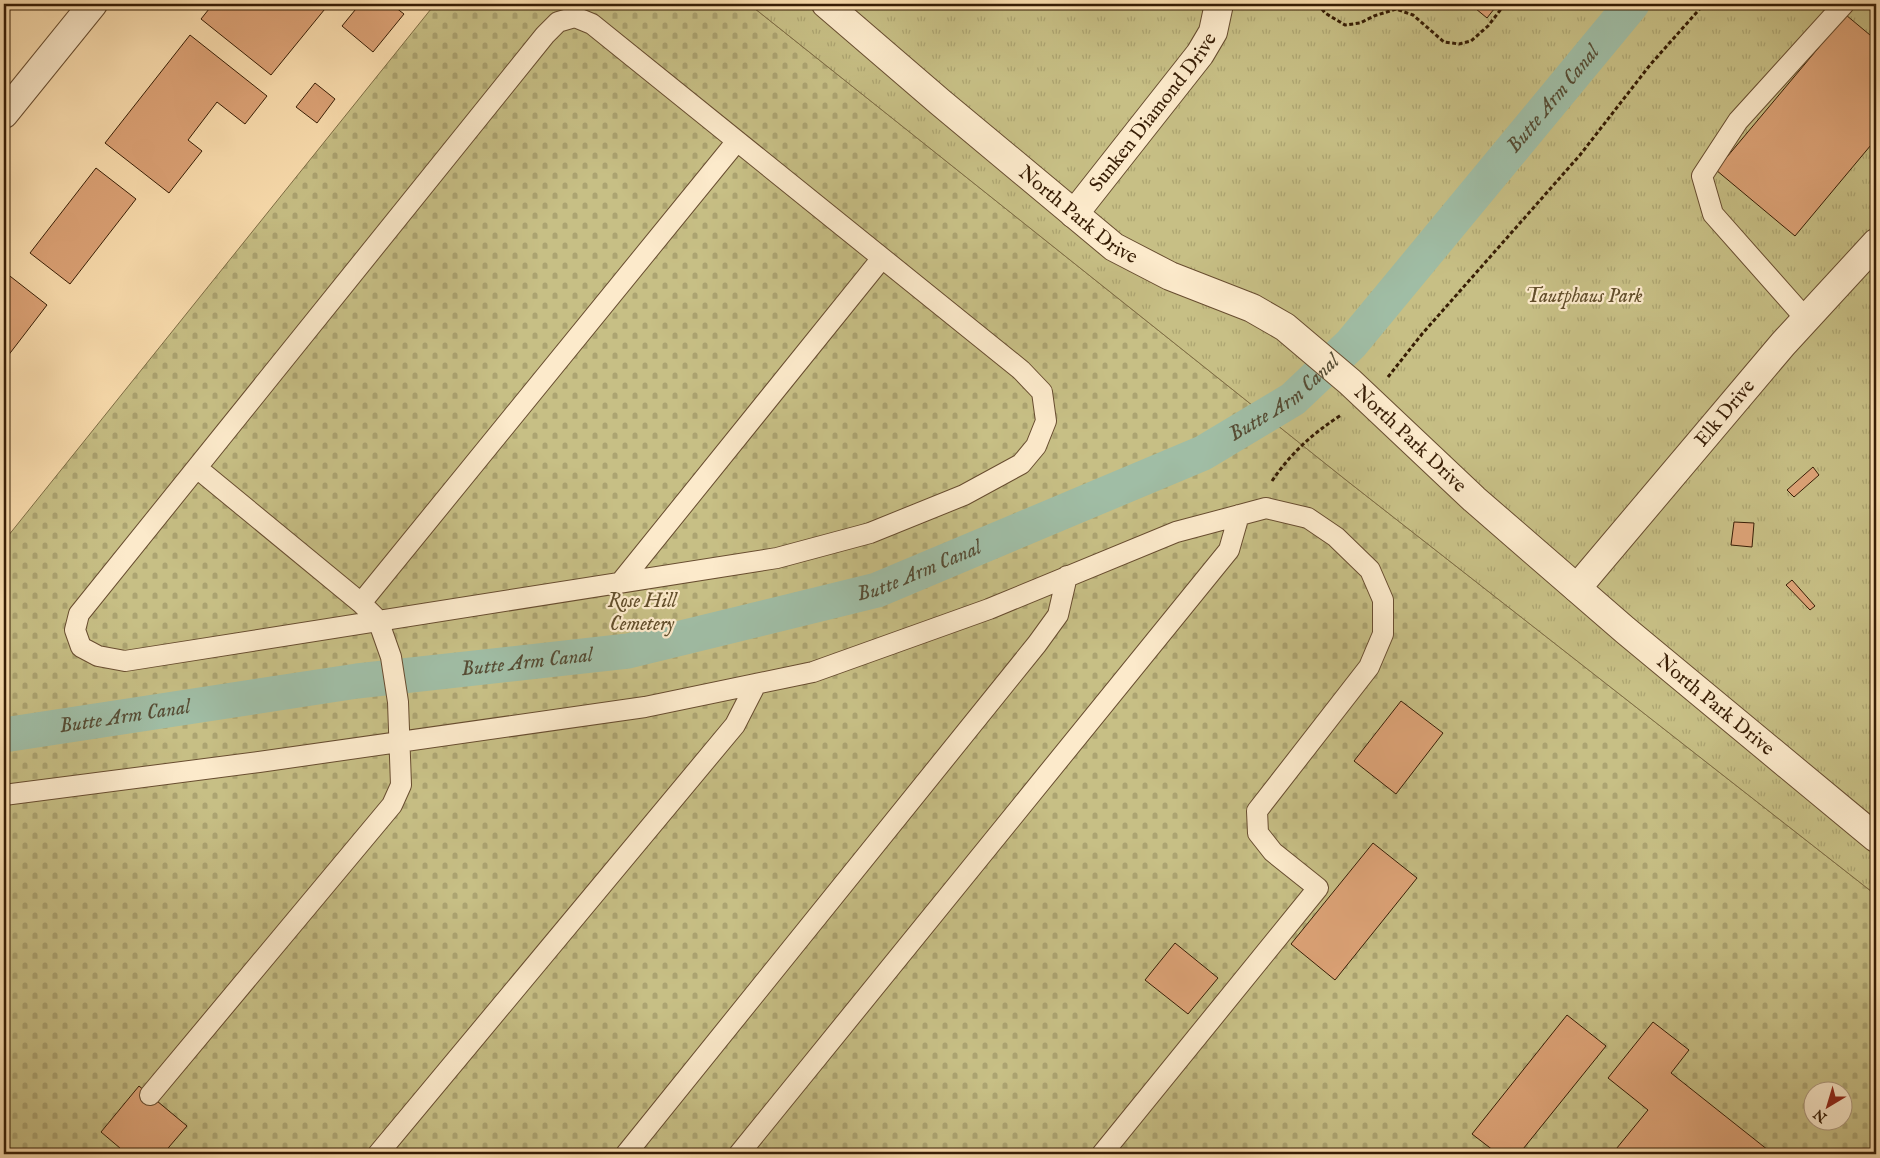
<svg xmlns="http://www.w3.org/2000/svg" width="1880" height="1158" viewBox="0 0 1880 1158" font-family="'IM FELL English',serif">
	<style>
		.cemetery { fill: url(#cemetery-stones); stroke: #7f6e45; fill-rule: evenodd }
		.park { fill: url(#park-tufts); stroke: #7f6e45 }
		.lines { fill: none; stroke-linecap: round; stroke-linejoin: round }
		.canal { stroke: #a0bda5; stroke-width: 35 }
		.building { fill: #dda377; stroke: #371d05 }
		.lane-casing { stroke: #684d30; stroke-width: 22 }
		.street-casing { stroke: #684d30; stroke-width: 30 }
		.path { stroke: #371d05; stroke-width: 3; stroke-dasharray: 4 2.5; stroke-linecap: butt }
		.lane { stroke: #fceacb; stroke-width: 20 }
		.street { stroke: #fceacb; stroke-width: 28 }
		.labels { text-anchor: middle; dominant-baseline: central; stroke-width: 4.5; stroke-linejoin: round; paint-order: stroke }
		.street-label { font-size: 20px; fill: #371d05; stroke: #fceacb }
		.park-label { font-size: 20px; font-style: italic; fill: #624e2b; stroke: #fceacb }
		.water-label { font-size: 21px; font-style: italic; fill: #564d35; stroke: #fceacb }
	</style>
	<defs>
		<pattern id="cemetery-stones" width="16" height="16" patternUnits="userSpaceOnUse" patternTransform="scale(1.25)"><rect width="16" height="16" fill="#c7bf85"/><path d="M2 7V4a2 2 0 0 1 4 0v3zM10 15v-3a2 2 0 0 1 4 0v3z" fill="#aca471"/></pattern>
		<pattern id="park-tufts" width="24" height="20" patternUnits="userSpaceOnUse" patternTransform="scale(1.25)"><rect width="24" height="20" fill="#c7bf85"/><path d="M3 7l-1-3M5 7V3M7 7l1-3M15 17l-1-3M17 17v-4M19 17l1-3" fill="none" stroke="#aca471"/></pattern>
	</defs>
	<rect width="100%" height="100%" fill="#fbdeaf"/>
	<filter id="stains"><feTurbulence type="fractalNoise" baseFrequency=".004" numOctaves="4"/><feColorMatrix values="0 0 0 0 .2 0 0 0 0 .09 0 0 0 0 .02 0 0 0 .5 -.17"/></filter>
	<radialGradient id="worn" r=".72"><stop offset=".6" stop-color="#630" stop-opacity="0"/><stop offset="1" stop-color="#630" stop-opacity=".3"/></radialGradient>
	<path class="cemetery" d="M435 4H749L1346 480 1876 895V1154H4V541ZM1812 1090H1842V1120H1812Z"/>
	<path class="park" d="M749 4H1876V895L1346 480Z"/>
	<g class="lines">
		<path class="canal" id="s1" d="M4 735 357 681 628 651 877 590 1203 453 1293 399 1351 344 1632 4"/>
	</g>
	<path class="building" d="M213 4H329L271 75 201 19Z
		M360 4H391L404 14 373 52 342 26Z
		M1470 4H1498L1487 18Z
		M1846 15 1876 40V139L1795 236 1716 170Z
		M190 35 267 96 245 124 217 102 188 140 202 151 169 193 105 143Z
		M315 83 335 99 317 123 296 107Z
		M96 168 136 199 70 284 30 253Z
		M6 273 47 305 4 361V276Z
		M1813 467 1819 475 1794 497 1787 490Z
		M1734 522 1754 523 1752 547 1731 545Z
		M1792 580 1815 606 1810 610 1786 585Z
		M1401 701 1443 733 1396 794 1354 761Z
		M1373 843 1417 878 1335 980 1291 944Z
		M1175 943 1218 978 1188 1014 1145 980Z
		M1567 1015 1606 1046 1519 1154H1498L1472 1134Z
		M1653 1022 1689 1050 1671 1073 1773 1154H1612L1648 1110 1608 1078Z
		M139 1086 187 1126 163 1154H127L101 1132Z"/>
	<g class="lines">
		<g class="lane-casing">
			<path id="lane" d="M575 17 592 24 1021 370 1042 392 1046 421 1036 446 1021 464 964 495 870 533 777 558 125 661 98 656 81 647 75 630 79 614 545 35 558 22Z
				M1806 319 1713 214 1702 176 1738 121 1844 4
				M620 583 882 258
				M361 603 737 141
				M4 795 259 762 645 707 813 672 989 609 1176 532 1266 508 1308 518 1336 537 1370 570 1383 600V634L1369 667 1257 811 1258 833 1273 852 1318 888 1102 1154
				M150 1095 392 805 401 785 398 702 391 657 378 620 361 603 197 468
				M378 1154 735 725 756 684
				M626 1154 1037 644 1058 615 1067 576
				M739 1154 1229 550 1239 515"/>
		</g>
		<g class="street-casing">
			<g id="street">
				<path id="s2" d="M826 4 940 102 1114 247 1170 276 1252 308 1285 327 1350 382 1474 499 1625 630 1876 838"/>
				<path d="M4 114 93 4"/>
				<path id="s3" d="M1074 214 1200 54 1213 32 1219 4"/>
				<path id="s4" d="M1577 588 1783 344 1876 243"/>
			</g>
		</g>
		<path class="path" d="M1318 4 1325 13 1345 25 1360 23 1374 16 1396 9 1413 15 1444 42 1459 44 1471 41 1488 26 1505 4
			M1388 377 1422 334 1580 155 1650 65 1704 4
			M1272 481C1291 453 1312 434 1341 415"/>
		<use href="#lane" class="lane"/>
		<use href="#street" class="street"/>
	</g>
	<g class="labels">
		<g class="street-label">
			<text stroke="none"><textPath href="#s3" startOffset="129">Sunken Diamond Drive</textPath></text>
			<text stroke="none"><textPath href="#s2" startOffset="329">North Park Drive</textPath></text>
			<text stroke="none"><textPath href="#s4" startOffset="229">Elk Drive</textPath></text>
			<text stroke="none"><textPath href="#s2" startOffset="734">North Park Drive</textPath></text>
			<text stroke="none"><textPath href="#s2" startOffset="1139">North Park Drive</textPath></text>
		</g>
		<g class="park-label">
			<text x="1584" y="296">Tautphaus Park</text>
			<text x="642" y="601">Rose Hill<tspan x="642" dy="23">Cemetery</tspan></text>
		</g>
		<g class="water-label">
			<text stroke="none"><textPath href="#s1" startOffset="1742">Butte Arm Canal</textPath></text>
			<text stroke="none"><textPath href="#s1" startOffset="1338">Butte Arm Canal</textPath></text>
			<text stroke="none"><textPath href="#s1" startOffset="932">Butte Arm Canal</textPath></text>
			<text stroke="none"><textPath href="#s1" startOffset="528">Butte Arm Canal</textPath></text>
			<text stroke="none"><textPath href="#s1" startOffset="122">Butte Arm Canal</textPath></text>
		</g>
	</g>
	<rect width="1880" height="1158" fill="none" stroke="#fbdeaf" stroke-width="20"/>
	<rect x="5" y="5" width="1870" height="1148" fill="none" stroke="#371d05" stroke-width="2.5"/>
	<rect x="10" y="10" width="1860" height="1138" fill="none" stroke="#371d05"/>
	<g transform="translate(1828 1106) rotate(218)"><circle r="24" fill="#fceacb" stroke="#ad987c"/>
	<path d="M0-4L9 19L0 12L-9 19Z" fill="#8f2418"/>
	<text y="-8" font-size="14" font-weight="bold" text-anchor="middle" fill="#371d05">N</text>
	</g>
	<rect width="100%" height="100%" filter="url(#stains)"/>
	<rect width="100%" height="100%" fill="url(#worn)"/>
</svg>
